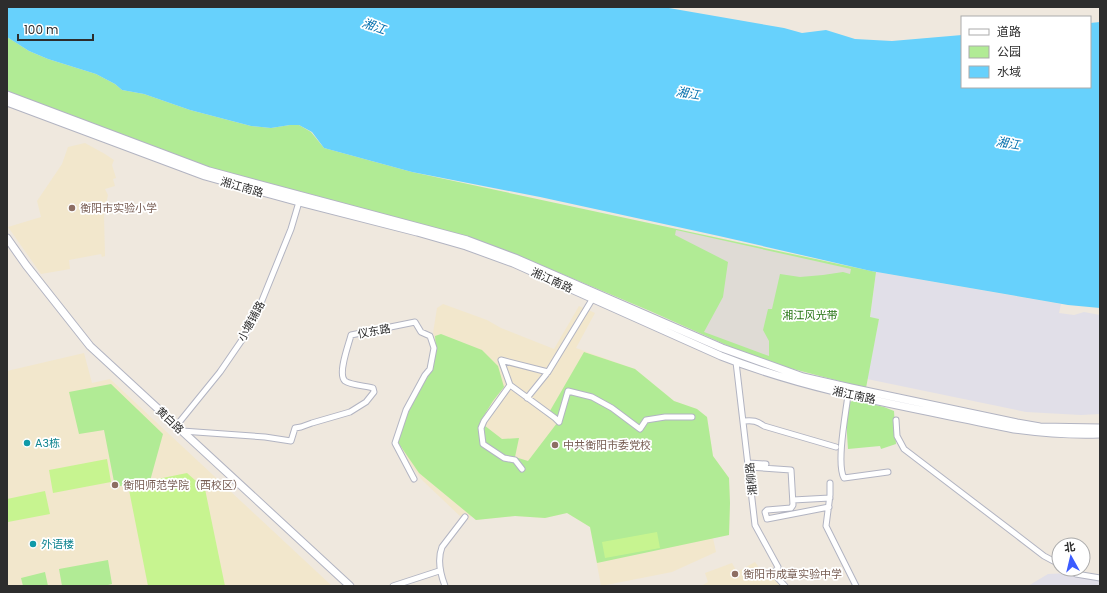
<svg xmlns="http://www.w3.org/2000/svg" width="1107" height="593" viewBox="0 0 1107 593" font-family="Poppins,'Noto Sans SC',sans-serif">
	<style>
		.industrial { fill: #e1dfe8 }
		.education { fill: #f2e7cc }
		.green { fill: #b1eb95 }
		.pitch { fill: #c7f490 }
		.plaza { fill: #dfdbd5 }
		.water { fill: #67d1fc }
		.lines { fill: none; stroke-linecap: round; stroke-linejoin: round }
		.minor-casing { stroke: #b2b4c2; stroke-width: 7 }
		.secondary-casing { stroke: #b2b4c2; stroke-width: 9 }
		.minor { stroke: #fff; stroke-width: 5 }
		.secondary { stroke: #fff; stroke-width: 7 }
		.education-dot { fill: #8d6e63; stroke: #fff; stroke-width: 1.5 }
		.culture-dot { fill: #0f9aa8; stroke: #fff; stroke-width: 1.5 }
		.labels { text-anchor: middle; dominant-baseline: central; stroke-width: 3.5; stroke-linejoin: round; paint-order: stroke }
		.street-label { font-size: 11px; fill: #2d2d2d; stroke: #fff }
		.education-label { font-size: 11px; fill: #785e54; stroke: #fff; text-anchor: start }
		.park-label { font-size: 11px; fill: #257413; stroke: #fff }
		.culture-label { font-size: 11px; fill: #0d838f; stroke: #fff; text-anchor: start }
		.water-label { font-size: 12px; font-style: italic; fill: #006ead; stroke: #fff }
	</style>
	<rect width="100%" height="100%" fill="#efe8de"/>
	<path class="industrial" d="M876 272 1061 304 1059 313 1074 315 1084 312 1100 315V414L1081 415 1026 412 867 379 879 319 870 318Z
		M1071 573 1076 577 1100 580V586H1028L1048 574Z"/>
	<path class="education" d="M85 143 105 154 114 160 112 165 116 178 113 179 115 186 105 189 108 195 104 215 105 256 102 257 101 254 69 260 70 269 41 274 8 227 41 217 37 201 62 164 68 147Z
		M443 304 487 320 501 328 554 349 579 306 595 313 576 348 635 369 674 401 697 409 707 417 713 456 729 478 730 503 729 535 713 538 716 552 672 572 601 586 590 527 567 513 545 518 515 516 476 520 471 516 469 520 463 515 461 517 422 480 407 460 397 441 427 375 433 367 437 349 433 333 437 308Z
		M84 353 92 383 110 379 332 586H7V371Z
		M755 562 766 577 771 575 781 586H701L708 582 705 573 732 563 737 572Z"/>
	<path class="green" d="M7 37 29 51 48 59 96 74 115 84 122 90 144 94 190 110 251 126 271 128 290 125H299L311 132 324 148 412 172 876 272 870 317 879 319 866 388 770 363 733 348 650 311 505 250 321 197 212 168 27 99 7 91Z
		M441 334 482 350 498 366 504 387 493 401 480 422 502 439 519 438 515 457 528 461 557 423 547 416 584 352 635 369 674 401 697 409 707 417 713 456 729 478 730 503 729 535 597 563 590 527 567 513 545 518 515 516 476 520 419 473 397 441C401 431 404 420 409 409 422 381 439 371 435 336Z
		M111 384 163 434 150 481 115 487 104 430 79 434 69 392Z
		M855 400 884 407 894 411 896 444 881 449 880 446 848 449C847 433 845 417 850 402Z
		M108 560 112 584 104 586H62L59 569Z
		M45 572 48 586H23L21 578Z"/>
	<path class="pitch" d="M107 459 111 482 53 493 49 470Z
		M187 473 205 489 225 586H148L128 485Z
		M45 491 50 514 8 522 7 499Z
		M657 532 660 548 605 558 602 542Z"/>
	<path class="plaza" d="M676 230 851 269 850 274 843 272 823 275 800 277 780 274 772 309H768L763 330 769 341V356L704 332 723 297 728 262 675 235Z"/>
	<path class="water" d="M7 7H663L784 28 802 33 826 30 855 39 892 41 962 35V87H1090V23L1100 22V308L1068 305 871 271 719 236 540 197 412 172 324 148 312 132 299 125H290L271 128 251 126 190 110 144 94 122 90 115 84 96 74 48 59 29 51 7 37Z"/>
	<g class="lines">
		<g class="minor-casing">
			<path id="minor" d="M736 362 755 525 778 567 774 574 785 586
				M510 385 501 360 548 372
				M848 395C846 412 836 464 844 478L888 472
				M527 398 548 372 593 298
				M896 420 897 436 904 449 1018 536 1044 556 1059 564
				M744 421C753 420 757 421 764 426L836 447
				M559 422 568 391 592 397 612 408 640 429 646 420 665 417H692
				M177 425 220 372 244 337 261 303 291 229 299 202
				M182 431 265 437 291 441 295 428 301 427 312 423 350 412 366 402 374 392 373 388C366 386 350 385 345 381 337 374 349 344 351 335L415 322 421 332 430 336 434 348 430 369 425 375 406 410 395 443 414 479
				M749 463 766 464
				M749 467 791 470 793 505 791 508 767 510 765 512 767 519 829 507
				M522 469 515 460 504 458 483 444 481 428 484 421 510 385 555 418 559 422
				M830 483V495L826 526 856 586
				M793 500 830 498
				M1067 569 1076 574 1100 578
				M393 586 439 571
				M445 586C440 573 437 560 442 547L465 517"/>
		</g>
		<g class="secondary-casing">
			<path id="secondary" d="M7 95 209 171 467 240 515 258 722 348 803 377 851 388 1017 423 1040 427 1100 428
				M7 102 205 176 299 202 417 232 466 246 513 263 721 356C815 393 916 408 1014 429 1043 433 1071 435 1100 434
				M7 238 26 265 90 346 350 586"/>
		</g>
		<use href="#minor" class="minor"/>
		<use href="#secondary" class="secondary"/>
	</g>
	<g class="education-dot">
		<circle cx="72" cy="208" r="4"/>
		<circle cx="555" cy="445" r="4"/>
		<circle cx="115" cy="485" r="4"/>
		<circle cx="735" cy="574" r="4"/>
	</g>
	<g class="culture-dot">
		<circle cx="27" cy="443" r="4"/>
		<circle cx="33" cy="544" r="4"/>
	</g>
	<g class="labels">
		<g class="street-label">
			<text transform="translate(242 187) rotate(16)">湘江南路</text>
			<text transform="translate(552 280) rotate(24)">湘江南路</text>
			<text transform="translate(251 321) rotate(-62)">小塘铺路</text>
			<text transform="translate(374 331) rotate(-11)">仪东路</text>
			<text transform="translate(854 395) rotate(12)">湘江南路</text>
			<text transform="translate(170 420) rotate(43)">黄白路</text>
			<text transform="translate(751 479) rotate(-96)">湘柳路</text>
		</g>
		<g class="education-label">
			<text x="80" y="208">衡阳市实验小学</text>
			<text x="563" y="445">中共衡阳市委党校</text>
			<text x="123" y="485">衡阳师范学院（西校区）</text>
			<text x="743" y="574">衡阳市成章实验中学</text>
		</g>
		<g class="park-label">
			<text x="810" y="315">湘江风光带</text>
		</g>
		<g class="culture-label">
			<text x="35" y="443">A3栋</text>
			<text x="41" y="544">外语楼</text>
		</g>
		<g class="water-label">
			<text transform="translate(374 26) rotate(19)">湘江</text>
			<text transform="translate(688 93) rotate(9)">湘江</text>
			<text transform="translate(1008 143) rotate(9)">湘江</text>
		</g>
	</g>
	<rect width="1107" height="593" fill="none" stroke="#2d2d2d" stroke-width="16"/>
	<rect x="961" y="16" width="130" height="72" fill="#ffffff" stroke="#ababab"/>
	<rect x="969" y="29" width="20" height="6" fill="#ffffff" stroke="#ababab"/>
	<text x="997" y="36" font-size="12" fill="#2d2d2d">道路</text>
	<rect x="969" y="46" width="20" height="12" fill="#b1eb95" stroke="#ababab"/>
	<text x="997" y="56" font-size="12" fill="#2d2d2d">公园</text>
	<rect x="969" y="66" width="20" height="12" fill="#67d1fc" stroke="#ababab"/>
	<text x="997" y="76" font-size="12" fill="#2d2d2d">水域</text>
	<g transform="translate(1071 557) rotate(352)"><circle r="19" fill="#ffffff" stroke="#ababab"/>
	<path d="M0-3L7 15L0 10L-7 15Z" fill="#3b5cff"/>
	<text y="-6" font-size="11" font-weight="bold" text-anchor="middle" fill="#2d2d2d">北</text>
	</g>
	<path d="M18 34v6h75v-6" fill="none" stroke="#2d2d2d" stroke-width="2"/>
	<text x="24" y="34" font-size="12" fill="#2d2d2d" stroke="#ffffff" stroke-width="3" paint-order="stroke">100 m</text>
</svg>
